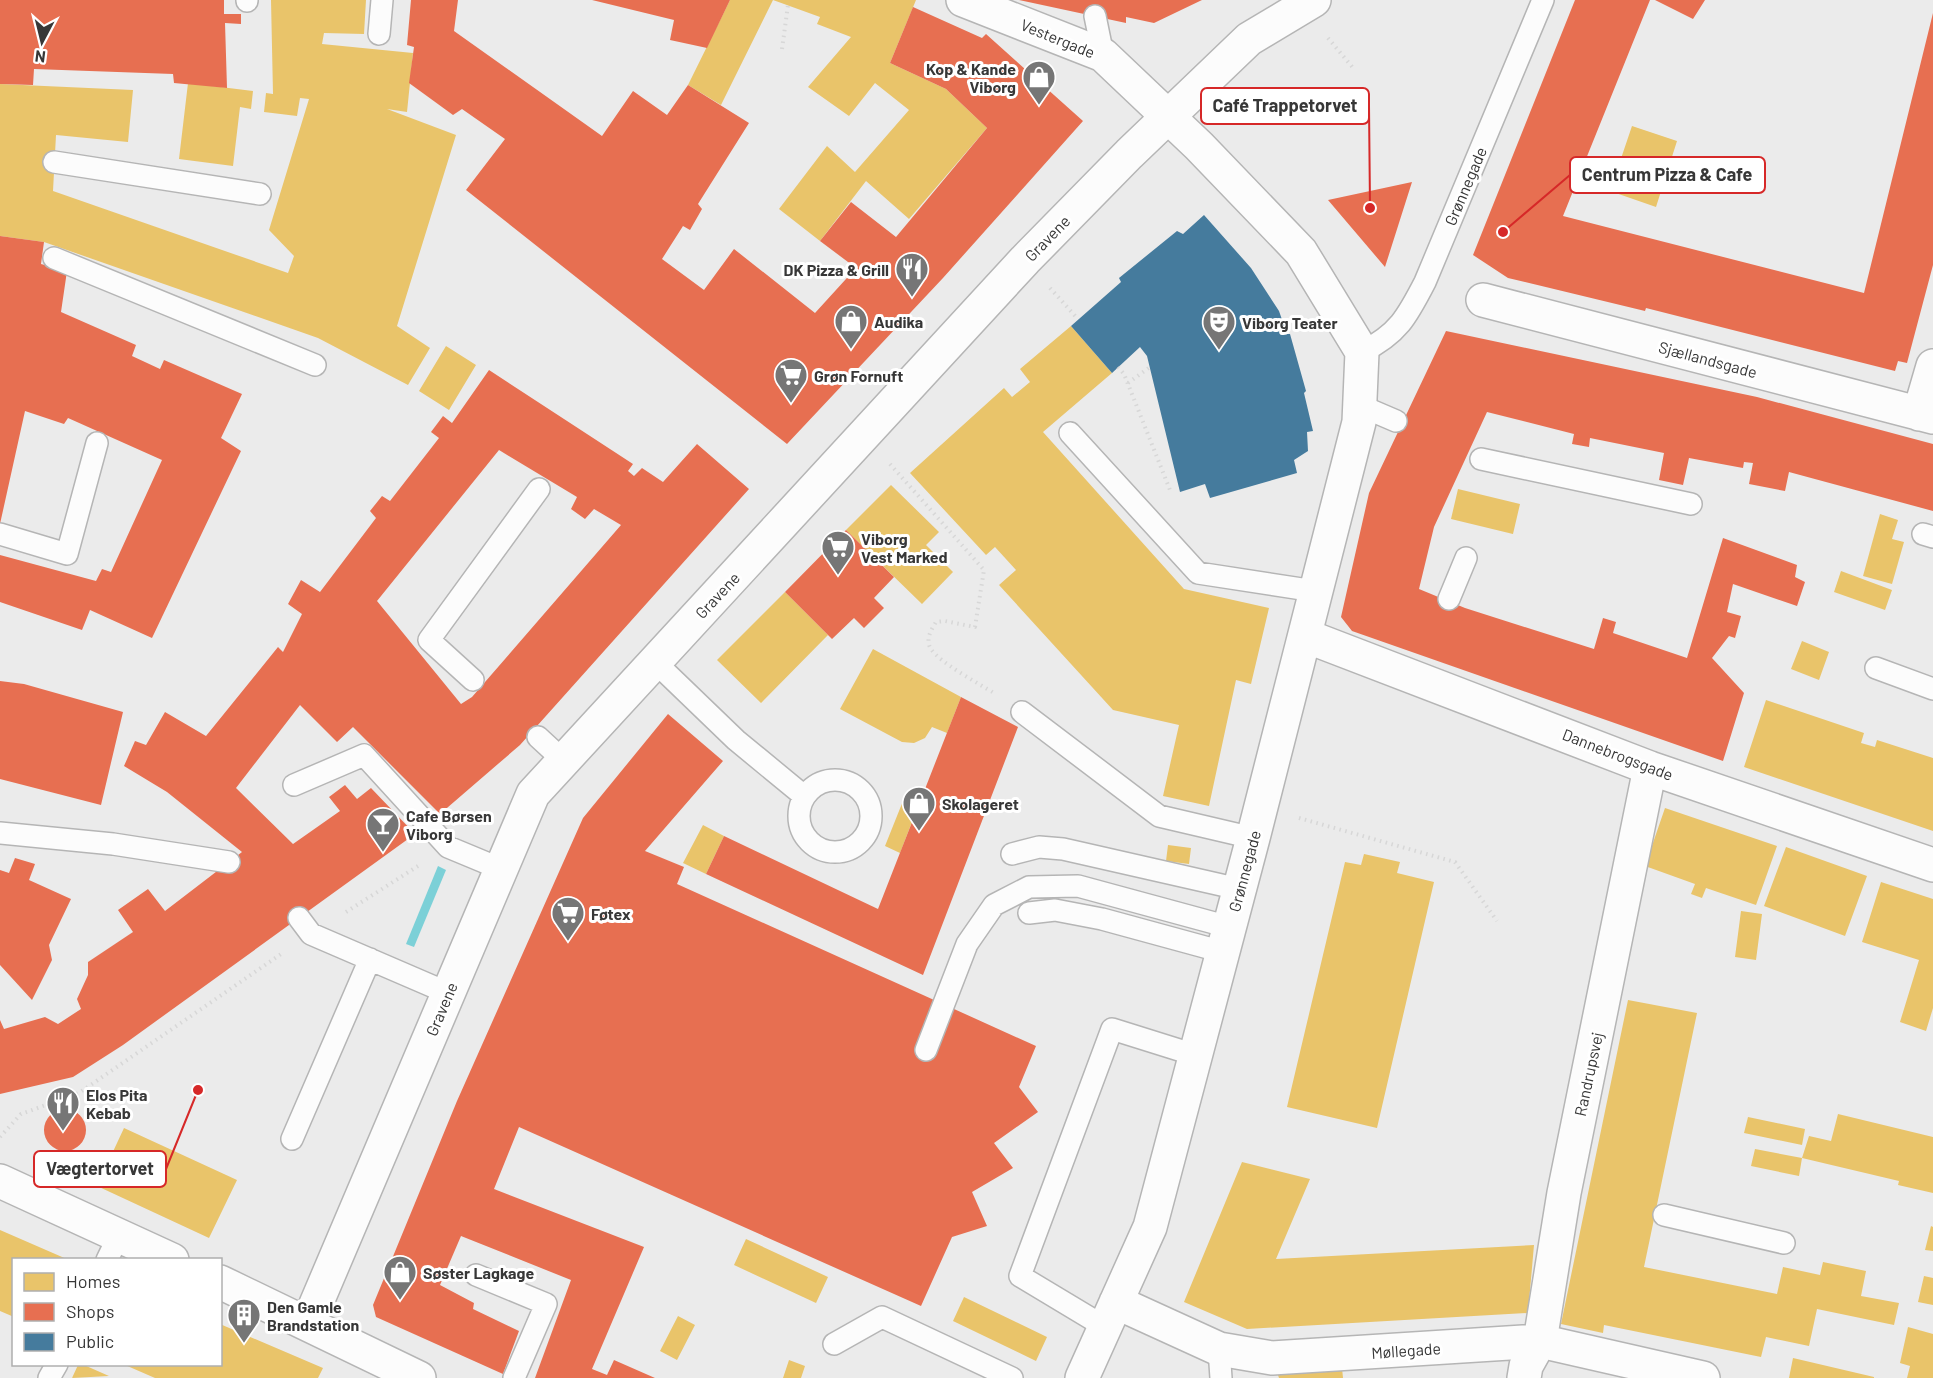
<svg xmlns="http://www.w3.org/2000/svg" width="1933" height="1378" viewBox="0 0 1933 1378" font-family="Barlow,sans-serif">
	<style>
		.water { fill: #7cd0d7 }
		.homes { fill: #e9c46a }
		.shops { fill: #e76f51; fill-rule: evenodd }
		.public { fill: #457b9d }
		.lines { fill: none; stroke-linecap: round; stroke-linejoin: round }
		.lane-casing { stroke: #b5b5b5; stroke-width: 24 }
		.street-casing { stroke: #b5b5b5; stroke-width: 36 }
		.path { stroke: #d7d7d7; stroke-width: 4; stroke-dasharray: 1.5 4.5; stroke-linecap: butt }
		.lane { stroke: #fcfcfc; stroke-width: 21 }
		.street { stroke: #fcfcfc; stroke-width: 33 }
		.labels { text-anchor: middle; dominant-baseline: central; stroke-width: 6; stroke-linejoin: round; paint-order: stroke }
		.street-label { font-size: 16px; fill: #373737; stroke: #fff }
		.poi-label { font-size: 16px; font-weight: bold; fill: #373737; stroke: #fff; text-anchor: start }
		.leader { fill: none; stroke: #d62828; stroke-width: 2 }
		.callout-dot { fill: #d62828; stroke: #fff; stroke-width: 2 }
		.callout { fill: #fff; stroke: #d62828; stroke-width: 2 }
		.callout-label { font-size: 18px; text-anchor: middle; font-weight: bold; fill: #373737 }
	</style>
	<rect width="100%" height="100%" fill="#ebebeb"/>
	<path class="water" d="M438 866 446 870 414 947 406 944Z"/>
	<path class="homes" d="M271 0H366L364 34 324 33 322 44 413 53 407 112 387 109 456 135 397 326 430 348 408 385 318 338 44 242 0 236V84L133 90 128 142 56 135 53 191 288 273 294 256 269 230 309 99 300 98 297 116 264 112 266 93 273 94Z
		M730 0H773L721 105 688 85Z
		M773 0H916L890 63 946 89 987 128 909 219 866 181 820 241 779 209 827 146 855 172 909 110 875 83 849 116 808 87 851 37 817 24 820 17Z
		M188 83 253 91 251 109 240 107 233 166 179 159Z
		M1632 126 1677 141 1656 207 1610 191Z
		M1071 326 1112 373 1043 432 1184 589 1269 608 1251 684 1236 680 1209 806 1163 796 1179 725 1113 710 999 585 1016 570 995 547 986 555 910 473 1004 388 1012 397 1030 382 1020 369Z
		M446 346 476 365 449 410 419 391Z
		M891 485 939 532 926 545 953 572 922 604 846 530Z
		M1458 489 1520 504 1513 534 1451 519Z
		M1880 514 1898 520 1892 539 1904 542 1892 584 1863 576Z
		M1841 571 1892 590 1885 610 1834 592Z
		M785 592 828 635 761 703 717 660Z
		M1802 641 1829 652 1819 680 1791 669Z
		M873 649 961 697 947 733 932 727 925 738 914 743 902 742 840 709Z
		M1766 700 1864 733 1861 743 1875 747 1877 740 1933 758V831L1744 767Z
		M905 796 920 801 900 853 885 846Z
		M1665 808 1777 846 1756 905 1706 888 1702 898 1691 894 1695 884 1645 866Z
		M703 825 724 836 706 874 683 863Z
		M1168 845 1191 848 1189 864 1166 861Z
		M1786 847 1867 876 1845 936 1764 906Z
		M1364 854 1400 862 1397 873 1434 882 1377 1128 1287 1107 1345 862 1361 865Z
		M1881 882 1933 899V1008L1926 1031 1900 1022 1919 960 1862 942Z
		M1741 911 1762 914 1756 960 1735 957Z
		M1628 1000 1697 1013 1644 1267 1777 1294 1783 1267 1820 1275 1823 1262 1866 1271 1861 1296 1899 1303 1894 1325 1817 1309 1809 1346 1766 1337 1761 1357 1604 1325 1603 1333 1561 1324Z
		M1838 1114 1933 1137V1193L1898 1185 1899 1181 1802 1158 1809 1136 1831 1141Z
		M1748 1117 1805 1129 1802 1145 1744 1133Z
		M124 1128 237 1180 209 1238 97 1186Z
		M1755 1149 1802 1158 1799 1176 1751 1166Z
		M1242 1162 1310 1179 1276 1259 1534 1245 1528 1313 1247 1329 1184 1302Z
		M1931 1226 1933 1227V1251L1925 1250Z
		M0 1230 69 1260H14V1317L0 1311Z
		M746 1239 828 1277 816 1303 734 1265Z
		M1924 1276 1933 1278V1305L1918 1302Z
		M964 1297 1047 1337 1036 1361 953 1321Z
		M678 1316 695 1325 677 1360 660 1351Z
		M220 1324 323 1368 318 1378H155L125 1365H220Z
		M1908 1327 1933 1334V1378H1907L1910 1366 1900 1363Z
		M1793 1358 1874 1377V1378H1789Z
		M789 1360 805 1366 801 1378H783Z
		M78 1365H84L109 1376 72 1378Z
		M1342 1368 1343 1378H1279L1278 1375Z"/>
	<path class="shops" d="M0 0H224V14H241V24L225 23 227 88 174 83 173 74 34 69 33 85 0 84Z
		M411 0H458L454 31 602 136 633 91 667 115 688 85 749 123 698 204 702 209 690 230 683 226 662 259 704 290 734 249 815 313 856 268 820 241 851 202 896 237 987 128 946 89 890 63 913 7 982 38 986 34 1083 121 943 278 787 444 466 190 505 139 462 109 453 115 409 83 414 47 407 45Z
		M592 0H730L707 48 670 40 674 20Z
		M1019 0H1202L1154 23 1126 17V23Z
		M1575 0H1650L1563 216 1864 293 1933 13V265L1907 363 1898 361 1895 371 1646 308 1645 311 1508 278 1473 255Z
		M1655 0H1705L1693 19Z
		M1412 182 1385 267 1328 200Z
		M0 236 44 242 41 264 67 271 61 312 136 345 132 356 160 369 164 360 242 394 221 438 241 451 152 638 90 610 82 630 0 602V555L96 581 102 569 111 572 162 460 68 418 64 424 25 411 0 524Z
		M1446 331 1757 397 1933 444V511L1789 472 1785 491 1749 484 1753 463 1744 462 1743 468 1689 458 1683 485 1659 480 1664 453 1590 438 1589 447 1572 444 1574 434 1487 412 1434 527 1419 589 1465 608 1594 649 1603 618 1616 622 1613 633 1687 658 1723 538 1797 565 1795 577 1805 582 1797 606 1733 584 1727 612 1741 616 1735 638 1729 636 1712 658 1744 693 1723 761 1352 631 1341 617 1369 493Z
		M489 370 633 464 628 471 634 476 642 468 663 482 697 444 749 489 520 745 440 814 353 727 337 742 300 705 236 788 293 844 340 811 329 797 345 785 357 799 371 788 415 834 123 1045 73 1077 0 1094V1020L4 1029 45 1017 58 1024 81 1009 77 999 88 975V962L133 932 118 910 148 889 165 911 242 852 167 792 124 766 135 741 146 745 165 712 206 736 278 647 283 652 302 614 288 604 301 580 320 592 376 518 370 511 382 496 390 501 439 438 431 432 443 416 452 423ZM499 450 577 497 571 509 585 519 594 509 621 525 472 697 461 704 377 601Z
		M846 530 894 577 874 598 884 608 864 628 854 618 832 639 785 592Z
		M0 681 24 684 123 712 101 805 0 779Z
		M961 697 1018 727 923 975 706 874 724 836 878 909Z
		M668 714 723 761 645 851 684 867 677 884 1036 1046 1019 1087 1038 1112 994 1143 1013 1168 972 1192 987 1226 952 1237 921 1306 519 1127 494 1189 644 1247 592 1369 607 1375 614 1360 655 1378H535L571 1280 461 1236 440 1285 474 1303 473 1309 519 1331 503 1374 376 1317 373 1305 457 1101 583 818Z
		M15 858 35 864 29 880 71 899 49 945 52 960 32 1000 0 965V870L9 873Z
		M44 1130a21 21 0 1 1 42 0a21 21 0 1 1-42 0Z"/>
	<path class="public" d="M1204 215 1251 268 1279 311 1287 334H1290L1306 391 1304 393 1313 431 1307 432 1308 451 1294 460 1297 473 1210 498 1205 484 1180 492 1147 356 1140 347 1112 373 1071 326 1121 282 1119 278 1177 231 1183 234Z"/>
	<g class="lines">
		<g class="lane-casing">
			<path id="lane" d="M247 0V1
				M1095 16 1103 55
				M379 34 382 0
				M54 162 260 194
				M54 258 315 365
				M1362 352C1398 334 1407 317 1425 282L1543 0
				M1361 406 1396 421
				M1070 433 1198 573 1315 591
				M1481 459 1691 504
				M0 534 67 554 97 443
				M1923 534 1933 537
				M1449 599 1466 558
				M655 662 736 740 804 796
				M1876 668 1933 689
				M473 680 429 640 539 489
				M1022 712 1159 816 1253 838
				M538 737 564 761
				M799 816a36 36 0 1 1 72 0a36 36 0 1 1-72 0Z
				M294 785 364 755 448 847 501 869
				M0 833 113 844 229 862
				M1012 854 1039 847 1063 849 1239 889
				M1029 913 1055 910 1102 919 1223 952
				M299 918 311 934 448 993
				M926 1050 967 944 994 905 1029 887 1078 886 1229 927
				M292 1139 370 959
				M1664 1215 1784 1243
				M107 1260 119 1235
				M476 1275 546 1304 514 1378
				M1105 1327 1020 1276 1112 1029 1195 1055
				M834 1344 882 1317 1012 1378
				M1219 1349 1221 1378
				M49 1378 57 1364"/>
		</g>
		<g class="street-casing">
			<path id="street" d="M963 0 1103 55 1199 146 1301 252 1362 352 1359 422 1253 838 1150 1227 1082 1378
				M1483 300 1933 417
				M1919 414 1933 366
				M1306 636 1650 768 1933 865
				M0 1181 172 1260
				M220 1282 419 1378
				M1116 1302 1219 1349 1272 1358 1540 1341 1703 1378
				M308 1323 533 794 1025 260 1129 154 1249 39 1314 0
				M1524 1378 1526 1366 1540 1341 1564 1193 1650 768"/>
		</g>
		<path class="path" d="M1328 38 1354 69
			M782 49 788 5
			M1050 288 1078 319
			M1118 367 1124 374 1170 490
			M1128 383 1150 367
			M890 464 984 570 975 627 945 621 936 622C931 630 925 640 931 649 940 663 978 683 994 693
			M1299 818 1455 862 1497 921
			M346 912 418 866
			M0 1137 21 1114 79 1093 284 952"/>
		<use href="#lane" class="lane"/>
		<use href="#street" class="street"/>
	</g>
	<defs>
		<g id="shop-pin" transform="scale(1.725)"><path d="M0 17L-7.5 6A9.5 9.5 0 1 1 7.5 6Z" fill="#767676" stroke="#fff"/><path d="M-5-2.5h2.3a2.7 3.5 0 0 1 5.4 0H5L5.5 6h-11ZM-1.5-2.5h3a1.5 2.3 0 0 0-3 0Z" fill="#fff"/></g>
		<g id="restaurant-pin" transform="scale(1.725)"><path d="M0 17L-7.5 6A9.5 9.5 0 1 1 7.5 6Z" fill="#767676" stroke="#fff"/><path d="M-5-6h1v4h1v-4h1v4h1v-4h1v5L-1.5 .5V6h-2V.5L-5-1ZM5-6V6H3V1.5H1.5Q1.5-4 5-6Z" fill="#fff"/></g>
		<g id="theatre-pin" transform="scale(1.725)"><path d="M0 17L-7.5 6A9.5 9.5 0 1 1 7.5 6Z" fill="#767676" stroke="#fff"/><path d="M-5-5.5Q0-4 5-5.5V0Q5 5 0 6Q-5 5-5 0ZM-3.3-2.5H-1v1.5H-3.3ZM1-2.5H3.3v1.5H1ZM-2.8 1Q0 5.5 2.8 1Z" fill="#fff"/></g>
		<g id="supermarket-pin" transform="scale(1.725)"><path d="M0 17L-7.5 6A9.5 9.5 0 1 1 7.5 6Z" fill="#767676" stroke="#fff"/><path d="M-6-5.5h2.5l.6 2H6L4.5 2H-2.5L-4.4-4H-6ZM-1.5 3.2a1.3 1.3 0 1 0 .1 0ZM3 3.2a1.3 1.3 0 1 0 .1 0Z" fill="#fff"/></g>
		<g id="bar-pin" transform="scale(1.725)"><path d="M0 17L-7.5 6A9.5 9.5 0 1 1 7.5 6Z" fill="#767676" stroke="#fff"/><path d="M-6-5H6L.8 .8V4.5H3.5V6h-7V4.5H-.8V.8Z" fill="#fff"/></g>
		<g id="building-pin" transform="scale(1.725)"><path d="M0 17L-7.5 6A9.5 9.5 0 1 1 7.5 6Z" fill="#767676" stroke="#fff"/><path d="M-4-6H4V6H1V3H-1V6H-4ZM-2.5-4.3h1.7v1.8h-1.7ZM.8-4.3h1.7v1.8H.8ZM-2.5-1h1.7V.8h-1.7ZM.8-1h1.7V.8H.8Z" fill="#fff"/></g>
	</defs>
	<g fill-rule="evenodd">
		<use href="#shop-pin" x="1039" y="77"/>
		<use href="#restaurant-pin" x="912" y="269"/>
		<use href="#shop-pin" x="851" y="321"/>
		<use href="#theatre-pin" x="1219" y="322"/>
		<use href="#supermarket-pin" x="791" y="375"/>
		<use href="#supermarket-pin" x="838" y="547"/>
		<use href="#shop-pin" x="919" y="803"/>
		<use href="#bar-pin" x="383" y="824"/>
		<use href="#supermarket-pin" x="568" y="913"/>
		<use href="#restaurant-pin" x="63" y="1103"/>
		<use href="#shop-pin" x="400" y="1272"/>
		<use href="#building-pin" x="244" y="1315"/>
	</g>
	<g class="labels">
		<g class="street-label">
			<text transform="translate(1058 38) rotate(22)">Vestergade</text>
			<text transform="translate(1465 186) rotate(-67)">Grønnegade</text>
			<text transform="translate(1047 238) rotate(-46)">Gravene</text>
			<text transform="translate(1708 359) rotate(15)">Sjællandsgade</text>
			<text transform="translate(717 595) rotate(-47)">Gravene</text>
			<text transform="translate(1618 754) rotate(21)">Dannebrogsgade</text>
			<text transform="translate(1244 871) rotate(-75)">Grønnegade</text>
			<text transform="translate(441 1009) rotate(-67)">Gravene</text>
			<text transform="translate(1588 1074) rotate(-78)">Randrupsvej</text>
			<text transform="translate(1406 1350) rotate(-4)">Møllegade</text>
		</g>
		<g class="poi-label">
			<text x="1016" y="68" text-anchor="end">Kop &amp; Kande<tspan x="1016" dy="18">Viborg</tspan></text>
			<text x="889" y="269" text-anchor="end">DK Pizza &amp; Grill</text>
			<text x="874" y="321">Audika</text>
			<text x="1242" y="322">Viborg Teater</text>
			<text x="814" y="375">Grøn Fornuft</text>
			<text x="861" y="538">Viborg<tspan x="861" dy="18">Vest Marked</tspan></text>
			<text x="942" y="803">Skolageret</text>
			<text x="406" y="815">Cafe Børsen<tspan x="406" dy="18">Viborg</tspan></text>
			<text x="591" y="913">Føtex</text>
			<text x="86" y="1094">Elos Pita<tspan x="86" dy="18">Kebab</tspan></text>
			<text x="423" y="1272">Søster Lagkage</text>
			<text x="267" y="1306">Den Gamle<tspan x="267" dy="18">Brandstation</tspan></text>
		</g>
	</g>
	<path class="leader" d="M1370 208L1369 106M1503 232L1570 175M198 1090L166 1169"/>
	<g class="callout-dot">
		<circle cx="1370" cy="208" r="6"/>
		<circle cx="1503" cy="232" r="6"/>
		<circle cx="198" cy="1090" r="6"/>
	</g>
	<g class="callout">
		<rect x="1201" y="88" width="168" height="36" rx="6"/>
		<rect x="1570" y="157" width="195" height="36" rx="6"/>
		<rect x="34" y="1151" width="132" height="36" rx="6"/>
	</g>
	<g class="callout-label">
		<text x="1285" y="112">Café Trappetorvet</text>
		<text x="1667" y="181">Centrum Pizza &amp; Cafe</text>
		<text x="100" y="1175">Vægtertorvet</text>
	</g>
	<rect x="12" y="1258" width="210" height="108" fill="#ffffff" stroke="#afafaf" stroke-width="1.5"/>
	<rect x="24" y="1273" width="30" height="18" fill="#e9c46a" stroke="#afafaf" stroke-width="1.5"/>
	<text x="66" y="1288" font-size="18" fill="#373737">Homes</text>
	<rect x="24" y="1303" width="30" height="18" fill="#e76f51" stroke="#afafaf" stroke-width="1.5"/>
	<text x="66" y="1318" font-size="18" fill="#373737">Shops</text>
	<rect x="24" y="1333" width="30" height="18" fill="#457b9d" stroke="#afafaf" stroke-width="1.5"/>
	<text x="66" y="1348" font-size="18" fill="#373737">Public</text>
	<g transform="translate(42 42) rotate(187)" stroke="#ffffff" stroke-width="4.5" paint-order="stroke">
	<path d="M0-4.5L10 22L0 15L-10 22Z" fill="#373737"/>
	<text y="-9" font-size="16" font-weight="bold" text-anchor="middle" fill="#373737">N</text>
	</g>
</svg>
